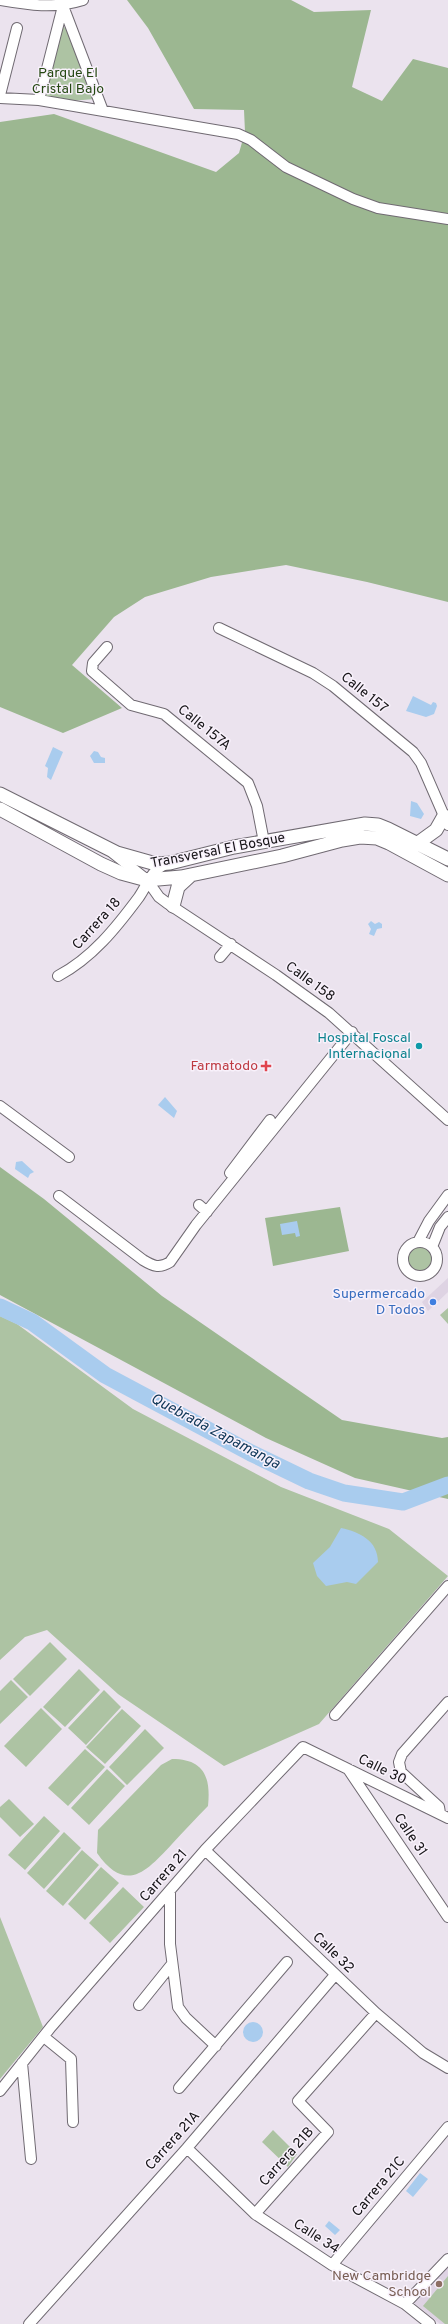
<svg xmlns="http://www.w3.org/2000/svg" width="448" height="2324" viewBox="0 0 448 2324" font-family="Overpass,sans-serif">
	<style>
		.built { fill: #ded3e3 }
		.green { fill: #adc3a3 }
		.forest { fill: #9cb791 }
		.water { fill: #a9ccee }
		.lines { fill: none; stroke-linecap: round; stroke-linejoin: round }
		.river { stroke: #a9ccee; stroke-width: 17 }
		.minor-casing { stroke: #706a72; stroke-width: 12 }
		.major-casing { stroke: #706a72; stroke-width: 15 }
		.minor { stroke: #fff; stroke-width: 10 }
		.major { stroke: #fff; stroke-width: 13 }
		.culture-dot { fill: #0f9aa8; stroke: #f8f1fb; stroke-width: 1.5 }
		.health-dot { fill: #e0444e; stroke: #f8f1fb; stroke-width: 1.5 }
		.shop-dot { fill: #3f7fe0; stroke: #f8f1fb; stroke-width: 1.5 }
		.education-dot { fill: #8d6e63; stroke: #f8f1fb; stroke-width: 1.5 }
		.labels { text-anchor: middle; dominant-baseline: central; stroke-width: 3; stroke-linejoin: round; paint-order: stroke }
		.park-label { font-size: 14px; fill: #254812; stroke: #f8f1fb }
		.street-label { font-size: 14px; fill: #151316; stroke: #f8f1fb }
		.culture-label { font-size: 14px; fill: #0d838f; stroke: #f8f1fb; text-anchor: end }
		.health-label { font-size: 14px; fill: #be3a42; stroke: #f8f1fb; text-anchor: end }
		.shop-label { font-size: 14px; fill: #366cbe; stroke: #f8f1fb; text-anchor: end }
		.education-label { font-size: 14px; fill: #785e54; stroke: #f8f1fb; text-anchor: end }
		.water-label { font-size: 15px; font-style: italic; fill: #0e3657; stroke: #f8f1fb }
	</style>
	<rect width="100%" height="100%" fill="#ebe3ee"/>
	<path class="built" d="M448 1278V1292L428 1311 422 1302Z
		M448 2265V2324H440L413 2302Z"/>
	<path class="green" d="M63 25 68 33 95 99 70 101 43 95Z
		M406 1259a15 15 0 1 1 30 0a15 15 0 1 1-30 0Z
		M448 1308V1324L440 1315Z
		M0 1316 17 1324 133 1409 281 1487 389 1529 448 1576 319 1724 224 1766 118 1694 47 1630 25 1637 0 1660Z
		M50 1642 67 1659 30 1696 13 1679Z
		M79 1669 100 1690 65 1727 43 1707Z
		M11 1680 28 1697 0 1724V1691Z
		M104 1690 121 1707 86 1745 68 1728Z
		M41 1708 62 1729 26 1767 4 1746Z
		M122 1709 141 1726 105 1764 86 1747Z
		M145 1729 164 1748 127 1785 109 1767Z
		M85 1749 105 1767 68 1806 48 1788Z
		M172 1759C204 1759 211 1777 208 1806 196 1818 184 1831 172 1844 146 1872 126 1894 97 1853L98 1830 161 1765Z
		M107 1769 125 1786 89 1825 71 1808Z
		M9 1799 34 1824 20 1837 0 1817V1807Z
		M44 1816 60 1831 25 1870 8 1855Z
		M64 1832 81 1848 44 1889 27 1873Z
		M82 1850 99 1865 63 1906 46 1891Z
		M101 1867 119 1883 85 1920 68 1904Z
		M123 1887 144 1907 110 1943 89 1923Z
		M0 1917 43 2027 0 2079Z
		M273 2130 297 2154 288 2167 262 2142Z
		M448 2276V2324H445L423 2306Z"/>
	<path class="forest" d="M127 0H291L314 12 371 10 352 87 382 101 413 59 448 68V602L367 582 286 565 211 577 145 597 114 617 72 665 122 708 63 733 0 707V122L54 114 216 172 239 153 245 132 244 110 194 109 148 28Z
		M0 1167 44 1199 162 1296 342 1420 442 1438 448 1437V1499L355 1478 266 1438 0 1295Z
		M340 1207 349 1251 273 1266 265 1218Z"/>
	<path class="water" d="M413 696 431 705 433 702 436 703 437 706 434 714 426 717 406 711Z
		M53 747 63 752 51 780 47 777 48 768 45 766Z
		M94 751 98 752 101 757 105 758V763H94L90 756Z
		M411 801 417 803 424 814 421 819 410 816Z
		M371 921 375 924 379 922 382 924V928L377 929 374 936 369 934 371 929 368 924Z
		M165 1097 177 1111 174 1118 158 1105Z
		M22 1161 34 1172 30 1174 28 1178 15 1169 16 1162Z
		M297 1221 300 1236 296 1237 295 1233 282 1235 280 1224Z
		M341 1528C360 1532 378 1541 378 1562L356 1584 347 1582 326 1586 317 1576 313 1563 330 1547Z
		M243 2032a10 10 0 1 1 20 0a10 10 0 1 1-20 0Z
		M420 2173 428 2179 413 2197 406 2191Z
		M329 2221 340 2230 335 2235 325 2226Z"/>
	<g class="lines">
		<path class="river" d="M0 1307 32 1322 105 1375 251 1453 309 1481 344 1493 403 1502 448 1485"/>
		<g class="minor-casing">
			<path id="minor" d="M0 0C29 5 54 9 83 0
				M63 6 103 111
				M0 95 17 28
				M0 98 39 100 238 134 251 140 286 167 353 199 378 208 448 219
				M39 100 63 6
				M219 628 313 673 333 686 413 752 421 763 448 825
				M107 647 93 663 92 671 131 705 164 714 248 783 257 806 264 842
				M113 853 147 880 159 897 167 903 276 975 329 1013 448 1120
				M220 957 231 944
				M58 976C92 958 116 928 139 897 148 884 150 872 165 864
				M0 1106 69 1157
				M230 1173 270 1120
				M59 1196 143 1260C153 1266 159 1269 170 1262L196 1225 352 1032
				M199 1205 207 1212
				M418 1242 429 1221 448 1195
				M403 1259a17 17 0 1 1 34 0a17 17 0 1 1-34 0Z
				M432 1247 440 1227 448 1217
				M335 1715 448 1586
				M348 1769 448 1917
				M440 1813 439 1807 401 1772 399 1762 402 1754 448 1702
				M205 1850 376 2013 423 2053 448 2068
				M170 1891V1944L178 2007 186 2018 216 2046
				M139 2005 172 1964
				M44 2037 71 2059 73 2122
				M22 2063 31 2159
				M179 2088 287 1962
				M0 2091 51 2027 205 1850 303 1747 448 1818
				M187 2148 255 2214 332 2265 405 2304 430 2324
				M255 2214 328 2132 298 2101 376 2013
				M332 2265 448 2127
				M405 2304 448 2259
				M29 2324 187 2148 335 1975"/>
		</g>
		<g class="major-casing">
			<path id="major" d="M0 794 117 853 156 864 170 863 234 847 365 824 378 825 388 829 448 859
				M0 809 101 864 121 873 147 880 181 877 282 856 342 840 360 837 377 838 389 843 448 875
				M418 843 436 830 444 816
				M173 906 178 887 191 875"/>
		</g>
		<use href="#minor" class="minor"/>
		<use href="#major" class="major"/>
	</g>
	<circle class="culture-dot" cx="419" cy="1046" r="4"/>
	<path class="health-dot" d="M264 1060h4v4h4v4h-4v4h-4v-4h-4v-4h4z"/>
	<circle class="shop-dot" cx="433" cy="1302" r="4"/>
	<circle class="education-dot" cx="439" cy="2284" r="4"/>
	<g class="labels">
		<g class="park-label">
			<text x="68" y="73">Parque El<tspan x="68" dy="16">Cristal Bajo</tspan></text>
		</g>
		<g class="street-label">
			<text transform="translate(364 693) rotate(39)">Calle 157</text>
			<text transform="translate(204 728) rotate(39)">Calle 157A</text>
			<text transform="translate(218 851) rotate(-11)">Transversal El Bosque</text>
			<text transform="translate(97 924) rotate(-48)">Carrera 18</text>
			<text transform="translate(310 982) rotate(36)">Calle 158</text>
			<text transform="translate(382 1770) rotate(26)">Calle 30</text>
			<text transform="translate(410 1835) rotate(56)">Calle 31</text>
			<text transform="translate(164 1876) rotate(-49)">Carrera 21</text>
			<text transform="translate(333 1953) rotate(44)">Calle 32</text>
			<text transform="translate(173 2141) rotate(-48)">Carrera 21A</text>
			<text transform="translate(287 2157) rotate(-48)">Carrera 21B</text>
			<text transform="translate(379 2187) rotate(-50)">Carrera 21C</text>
			<text transform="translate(316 2237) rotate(33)">Calle 34</text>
		</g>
		<g class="culture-label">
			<text x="411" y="1038">Hospital Foscal<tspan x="411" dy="16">Internacional</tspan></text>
		</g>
		<g class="health-label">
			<text x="258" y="1066">Farmatodo</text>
		</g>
		<g class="shop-label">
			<text x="425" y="1294">Supermercado<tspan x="425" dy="16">D Todos</tspan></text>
		</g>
		<g class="education-label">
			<text x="431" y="2276">New Cambridge<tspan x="431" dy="16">School</tspan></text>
		</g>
		<g class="water-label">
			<text transform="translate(215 1432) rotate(28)">Quebrada Zapamanga</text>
		</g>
	</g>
</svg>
